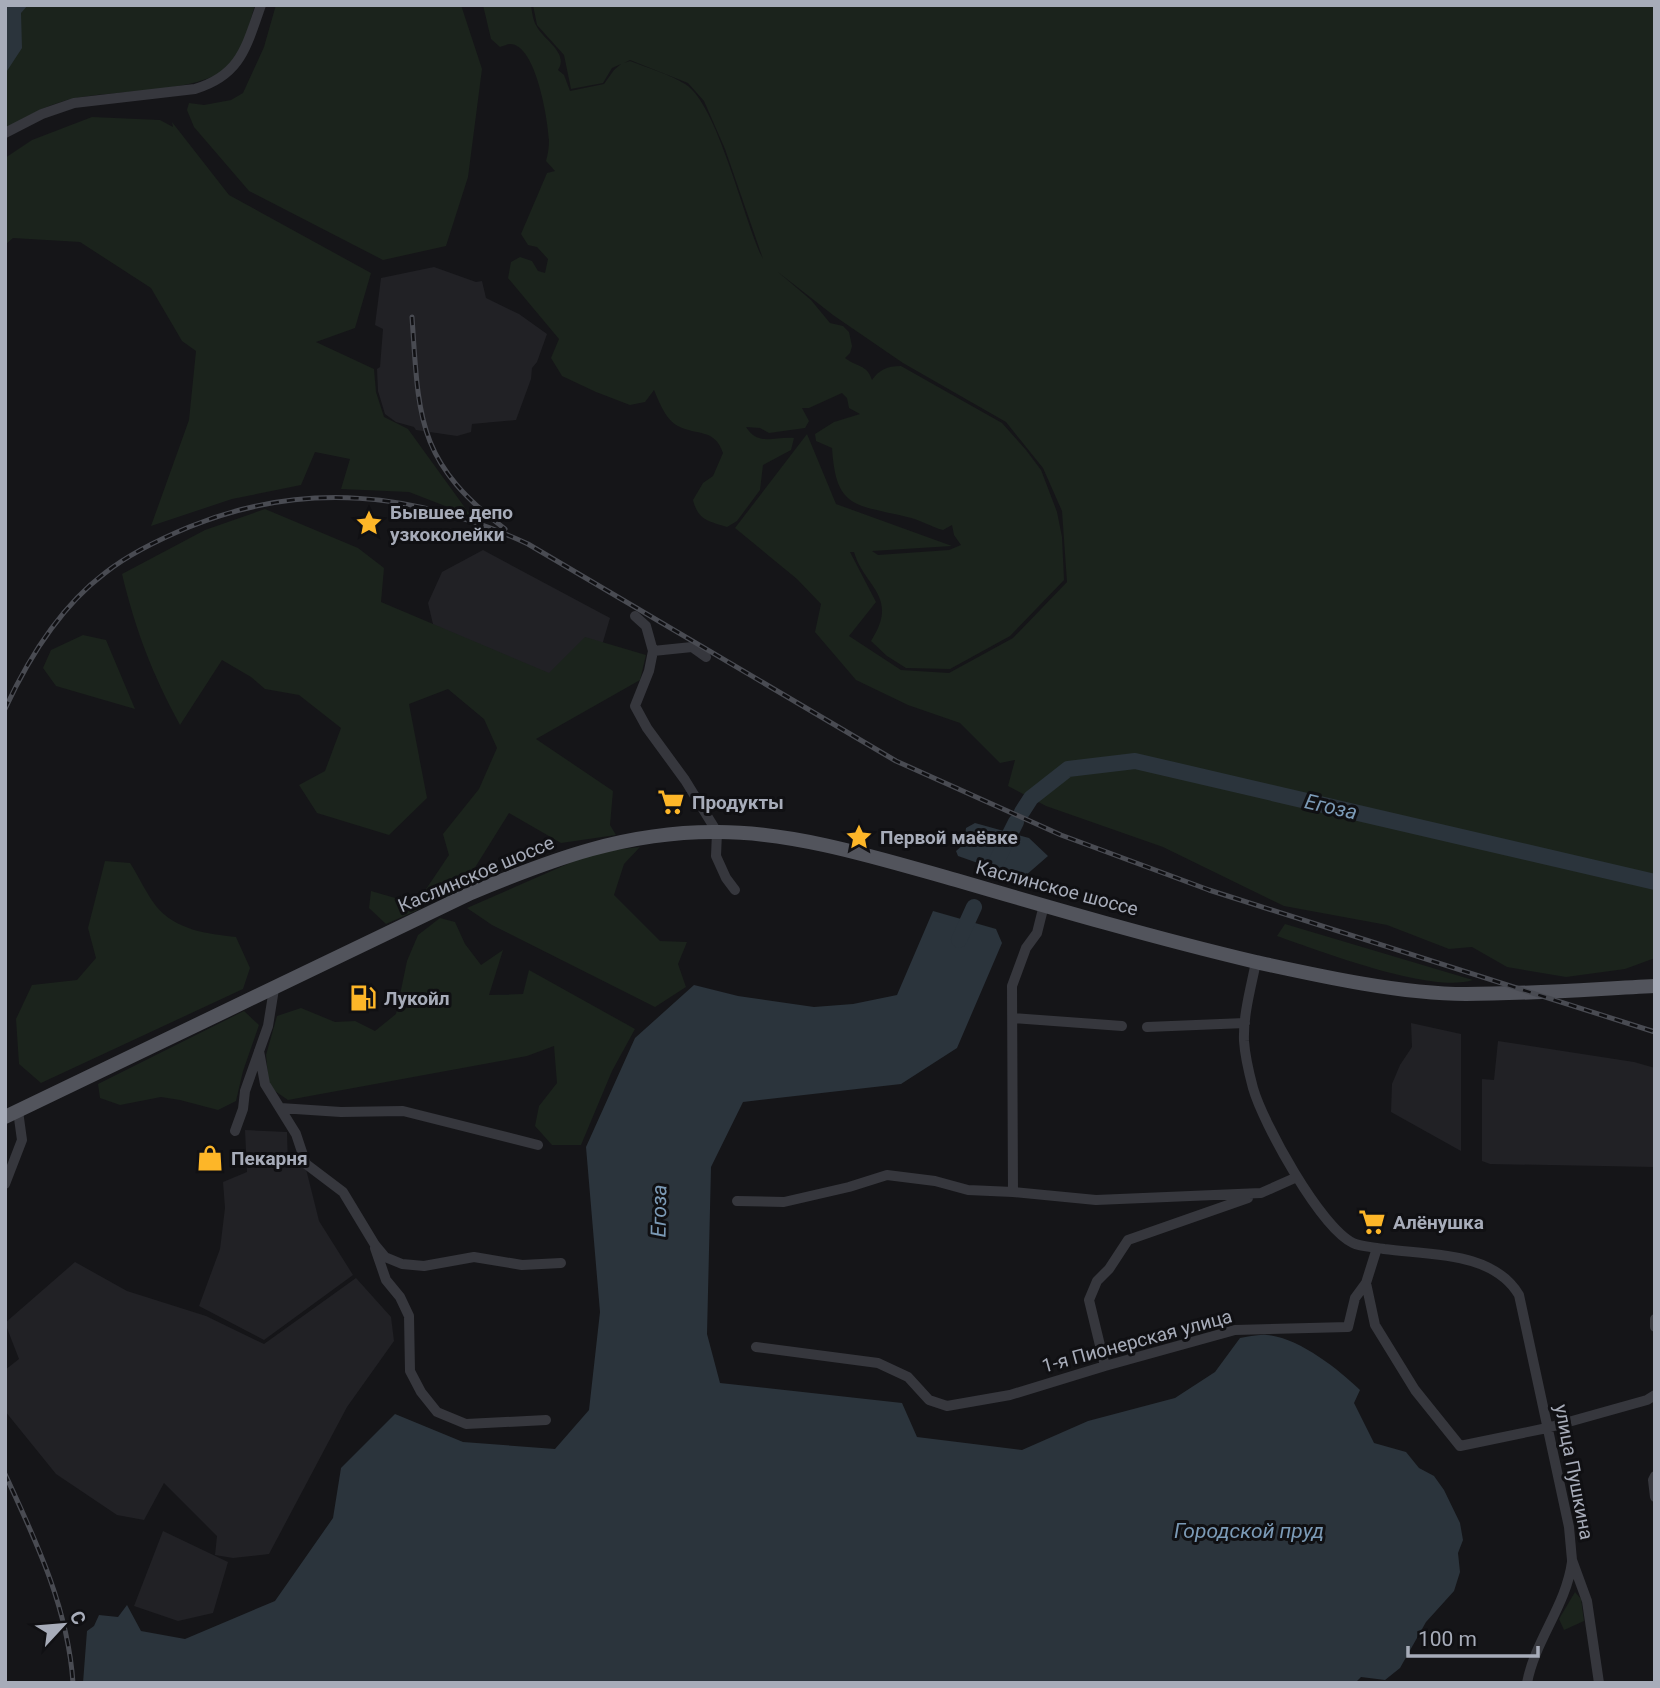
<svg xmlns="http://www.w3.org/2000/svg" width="1660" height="1688" viewBox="0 0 1660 1688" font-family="Roboto,sans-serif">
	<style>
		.built { fill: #212125 }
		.green { fill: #1b231c; fill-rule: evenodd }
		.water { fill: #2b343c }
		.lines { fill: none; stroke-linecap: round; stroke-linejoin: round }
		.river { stroke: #2b343c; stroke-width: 16 }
		.minor { stroke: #36373d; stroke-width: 10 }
		.major { stroke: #52545c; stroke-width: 14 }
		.rail-casing { stroke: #494b52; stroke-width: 5 }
		.rail { stroke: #101013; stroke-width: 2.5; stroke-dasharray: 8; stroke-linecap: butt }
		.labels { text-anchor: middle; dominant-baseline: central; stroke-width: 6; stroke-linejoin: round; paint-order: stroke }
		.poi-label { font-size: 19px; font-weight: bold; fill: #a7acb9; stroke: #101013; text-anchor: start }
		.street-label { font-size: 19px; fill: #a7acb9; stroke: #101013 }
		.water-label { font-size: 21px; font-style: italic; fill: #7b9ab6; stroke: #101013 }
	</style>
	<rect width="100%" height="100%" fill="#151518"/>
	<path class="built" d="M434 267 476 282 482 281 486 298 519 314 547 334 537 362 532 368 531 379 516 420 472 424 471 432 457 436 416 430 414 427 396 422 385 414 378 391 377 369 380 367 383 329 375 325 381 278Z
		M483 550 610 618 600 652 548 683 437 641 428 603 442 572Z
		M1411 1023 1461 1034V1151L1391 1112 1392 1084 1400 1065 1412 1047Z
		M1498 1041 1634 1062 1655 1068V1167L1490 1164 1482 1161V1079L1494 1080Z
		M245 1130 287 1132 288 1168 305 1165 319 1221 353 1275 264 1340 199 1306 220 1249 225 1208 223 1182 247 1172Z
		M75 1262 127 1291 206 1316 264 1344 356 1278 391 1317 394 1341 347 1407 269 1554 233 1558 215 1555 217 1536 164 1483 144 1520 117 1515 56 1474 5 1411V1370L19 1359 5 1323Z
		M163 1531 228 1562 213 1613 178 1621 134 1606Z"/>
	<path class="green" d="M5 5H255C249 24 244 51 230 65 199 96 108 88 64 101 43 107 24 118 5 129Z
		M276 5H461L482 69 468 177 446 246 383 260 249 191 194 127 187 110 189 103 204 105 231 100 243 93 264 47Z
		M483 5H531C532 12 533 21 537 27 545 41 569 53 558 70L564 75 570 91 604 84 614 70 621 64 612 68 603 83 571 89 564 55 537 25 533 5H1655V958L1625 969 1566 977 1507 967 1472 947 1449 949 1387 925 1284 906 1163 847 1046 806 1008 786 1015 760 1000 763 960 723 908 705 856 680 815 632 821 604 797 579 735 528 807 434 836 504 952 546 872 551 878 555 949 550 961 545 954 535 952 525 943 530C931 527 919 519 907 517 854 504 836 509 832 448L816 441 815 434 834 422 860 414 849 408 847 398 842 393 809 408H802L809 421 805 428 769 433 760 428 746 427C759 447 774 436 794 438L791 450 763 465 760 490 737 521 727 527C708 521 698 520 693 500L703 483 713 476 723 453C715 428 697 436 678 426 666 420 659 402 654 390L645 402 630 405 596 392 562 376 551 358 559 339 508 278 511 262 520 257 532 261 538 271 545 273 548 259 537 247 528 245 521 234 547 173 555 171 546 161C548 154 549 147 549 140 548 120 536 44 510 44 507 44 504 46 500 47L491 39ZM630 60 688 83 704 101 725 149 763 259C744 222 718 104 685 84 669 74 648 68 630 61L624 63ZM778 272 833 315 903 363 1006 422 1043 468 1062 511 1067 582 1013 638 949 673 901 670 849 636 876 602 850 552H854C864 587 900 596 871 641L887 656 906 668 950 669 1010 636 1064 580 1062 537 1057 512 1041 470 1026 450 1002 423 901 366C887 366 879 370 872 380 867 364 856 367 845 358L850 353 852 346 849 332 843 326 830 323 811 300Z
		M92 117 160 120 173 127 172 122 229 195 371 273 355 328 316 342 374 369 376 392 384 417 408 429 471 516 409 492 341 489 350 459 315 452 301 485 232 499 151 526 189 420 196 351 182 341 151 288 80 242 13 238 5 245V158L32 140Z
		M265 509 358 548 384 568 381 602 549 673 585 637 646 655 640 680 536 739 613 791 610 825 616 835 561 843 509 813 461 890 445 898 437 883 420 909 386 924 369 908 371 891 416 904 449 855 443 834 479 789 497 748 484 719 448 689 409 704 427 798 389 835 317 813 299 785 325 771 341 728 299 695 265 689 251 677 222 660 180 725C152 673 136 632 122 574L205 530Z
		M83 635 106 640 135 709 56 686 43 668 51 650Z
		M640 847 624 864 614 895 660 941 687 942 678 964 686 987 655 1007 492 925 467 908 595 852Z
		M105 861 130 863C139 877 146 893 156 906 175 930 208 934 236 937L250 968 243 989 41 1083 19 1064 16 1019 32 985 77 980 96 958 88 928Z
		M440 918 455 922 465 944 481 965 503 950 489 995 523 994 529 970 635 1029 612 1071 581 1145H552L535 1126 539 1106 557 1083 554 1046 527 1056 288 1100 269 1087 266 1055 277 1016 301 1008 335 1022 355 1021 375 1031 396 1014 407 961 418 935Z
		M1285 924 1473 980C1432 994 1320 951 1277 936Z
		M244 1011 259 1025 243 1071 236 1101 218 1110 180 1100 161 1097 120 1105 100 1098 98 1084Z
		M1575 1592 1581 1599 1584 1621 1564 1630 1559 1619Z"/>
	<path class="water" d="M5 5H28L21 13 22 48 5 74Z
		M975 823 1029 838 1048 856 1025 876 1009 874 958 856 956 851 964 844 966 828Z
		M933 911 996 929 1002 943 957 1048 901 1084 743 1102 711 1167 707 1334 720 1383 902 1403 917 1437 1022 1450 1088 1421 1175 1398 1215 1372 1240 1338C1248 1337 1258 1334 1267 1335 1299 1338 1338 1369 1360 1390L1354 1403 1374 1443 1406 1452 1419 1468 1434 1476 1444 1490 1460 1523 1463 1540 1458 1553 1460 1572 1454 1591 1426 1622 1400 1668 1385 1680 1361 1677 1355 1683H83L87 1631 94 1626 99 1615 118 1617 127 1605 141 1631 185 1639 275 1601 333 1518 341 1468 395 1414 463 1442 555 1449 589 1410 600 1312 586 1147 635 1038 694 985 738 996 814 1007 853 1004 897 995Z"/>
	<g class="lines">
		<path class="river" d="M1022 812 1031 798 1068 769 1135 761 1655 882
			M991 872 1016 822
			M959 940 974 907"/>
		<path class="minor" d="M5 133 42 114 74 103 195 89C241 75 246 47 261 5
			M635 616 646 626 653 651
			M706 657 692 647 653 651 649 671 635 706 647 728 685 780 717 832 716 856 726 878 735 890
			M1256 962C1251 987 1243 1015 1244 1041 1245 1056 1249 1073 1253 1088 1263 1123 1320 1227 1353 1243 1361 1247 1375 1247 1384 1249 1429 1255 1493 1251 1519 1295L1569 1527 1572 1560 1587 1601 1599 1683
			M1013 1018 1122 1026
			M1147 1027 1245 1023
			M259 1051 265 1084 296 1134 306 1164 343 1192 375 1245 385 1257 402 1264 424 1266 474 1257 522 1265 561 1263
			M280 1108 341 1112 403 1111 538 1145
			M235 1131 243 1109 245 1091 268 1026 274 989
			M5 1184 22 1140 18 1111
			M1013 1192 1012 986 1026 948 1037 933 1044 905
			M737 1201 784 1202 849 1187 887 1175 935 1181 968 1190 1013 1192 1096 1200 1261 1193 1297 1177
			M375 1248 386 1280 400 1297 409 1316 410 1371 421 1392 437 1412 466 1424 546 1420
			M1366 1283 1377 1248
			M1655 1319V1327
			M756 1347 878 1363 908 1377 929 1400 947 1406 1010 1395 1105 1366 1235 1330 1348 1327 1355 1298 1366 1283 1375 1325 1415 1390 1460 1446 1547 1428 1647 1400 1655 1395
			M1105 1366 1089 1300 1097 1281 1109 1269 1128 1240 1248 1198
			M1655 1476 1653 1480 1655 1497
			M1527 1683C1535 1640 1566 1606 1572 1562"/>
		<path class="major" d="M5 1117 471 893C553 859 627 831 718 832 796 832 881 859 956 880 1055 909 1155 938 1256 962 1320 976 1401 994 1466 994 1529 994 1592 989 1655 986"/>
		<g class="rail-casing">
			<path id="rail" d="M412 317C419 420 417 462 505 529
				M5 709C28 659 60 607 105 573 129 554 160 539 189 527 304 480 416 492 528 544L896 761 1061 835 1209 890 1655 1032
				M5 1474C36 1541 68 1608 73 1683"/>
		</g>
		<use href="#rail" class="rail"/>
	</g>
	<defs>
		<g id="sight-bare" transform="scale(2.1)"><path d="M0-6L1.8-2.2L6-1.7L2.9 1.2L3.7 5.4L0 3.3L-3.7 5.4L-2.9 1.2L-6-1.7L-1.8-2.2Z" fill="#fdb628" stroke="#101013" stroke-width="2.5" paint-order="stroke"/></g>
		<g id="supermarket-bare" transform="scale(2.1)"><path d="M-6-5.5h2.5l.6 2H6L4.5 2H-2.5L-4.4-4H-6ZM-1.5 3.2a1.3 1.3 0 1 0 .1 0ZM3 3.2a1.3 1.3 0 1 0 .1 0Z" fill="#fdb628" stroke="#101013" stroke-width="2.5" paint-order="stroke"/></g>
		<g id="fuel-bare" transform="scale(2.1)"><path d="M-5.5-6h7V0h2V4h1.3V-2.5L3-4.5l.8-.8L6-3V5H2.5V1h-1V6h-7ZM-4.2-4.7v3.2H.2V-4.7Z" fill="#fdb628" stroke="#101013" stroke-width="2.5" paint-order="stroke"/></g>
		<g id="shop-bare" transform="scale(2.1)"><path d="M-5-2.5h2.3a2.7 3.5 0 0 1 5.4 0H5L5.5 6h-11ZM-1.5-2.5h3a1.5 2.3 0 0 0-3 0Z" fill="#fdb628" stroke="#101013" stroke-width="2.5" paint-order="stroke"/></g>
	</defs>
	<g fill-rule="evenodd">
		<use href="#sight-bare" x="369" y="523"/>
		<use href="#supermarket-bare" x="671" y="802"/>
		<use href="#sight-bare" x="859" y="837"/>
		<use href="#fuel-bare" x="363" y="998"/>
		<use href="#shop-bare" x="210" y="1158"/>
		<use href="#supermarket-bare" x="1372" y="1222"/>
	</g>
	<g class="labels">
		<g class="poi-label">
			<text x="390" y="512">Бывшее депо<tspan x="390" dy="22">узкоколейки</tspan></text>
			<text x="692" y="802">Продукты</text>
			<text x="880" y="837">Первой маёвке</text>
			<text x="384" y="998">Лукойл</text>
			<text x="231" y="1158">Пекарня</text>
			<text x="1393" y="1222">Алёнушка</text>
		</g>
		<g class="street-label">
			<text transform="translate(476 874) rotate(-23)">Каслинское шоссе</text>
			<text transform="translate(1057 888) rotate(15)">Каслинское шоссе</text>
			<text transform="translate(1137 1341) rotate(-15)">1-я Пионерская улица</text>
			<text transform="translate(1574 1472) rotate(79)">улица Пушкина</text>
		</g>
		<g class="water-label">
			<text transform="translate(1331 807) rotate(13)">Егоза</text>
			<text transform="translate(659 1211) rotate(-89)">Егоза</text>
			<text x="1249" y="1531">Городской пруд</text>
		</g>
	</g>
	<rect width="1660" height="1688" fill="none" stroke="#a7acb9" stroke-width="14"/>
	<g transform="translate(63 1625) rotate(64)" stroke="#101013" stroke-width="5" paint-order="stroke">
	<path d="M0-5L12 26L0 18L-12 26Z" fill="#a7acb9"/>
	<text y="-10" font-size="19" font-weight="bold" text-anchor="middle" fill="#a7acb9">С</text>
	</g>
	<path d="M1408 1646v10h130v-10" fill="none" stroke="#a7acb9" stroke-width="3.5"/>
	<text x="1418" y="1646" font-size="21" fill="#a7acb9" stroke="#101013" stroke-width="5" paint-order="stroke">100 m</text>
</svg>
